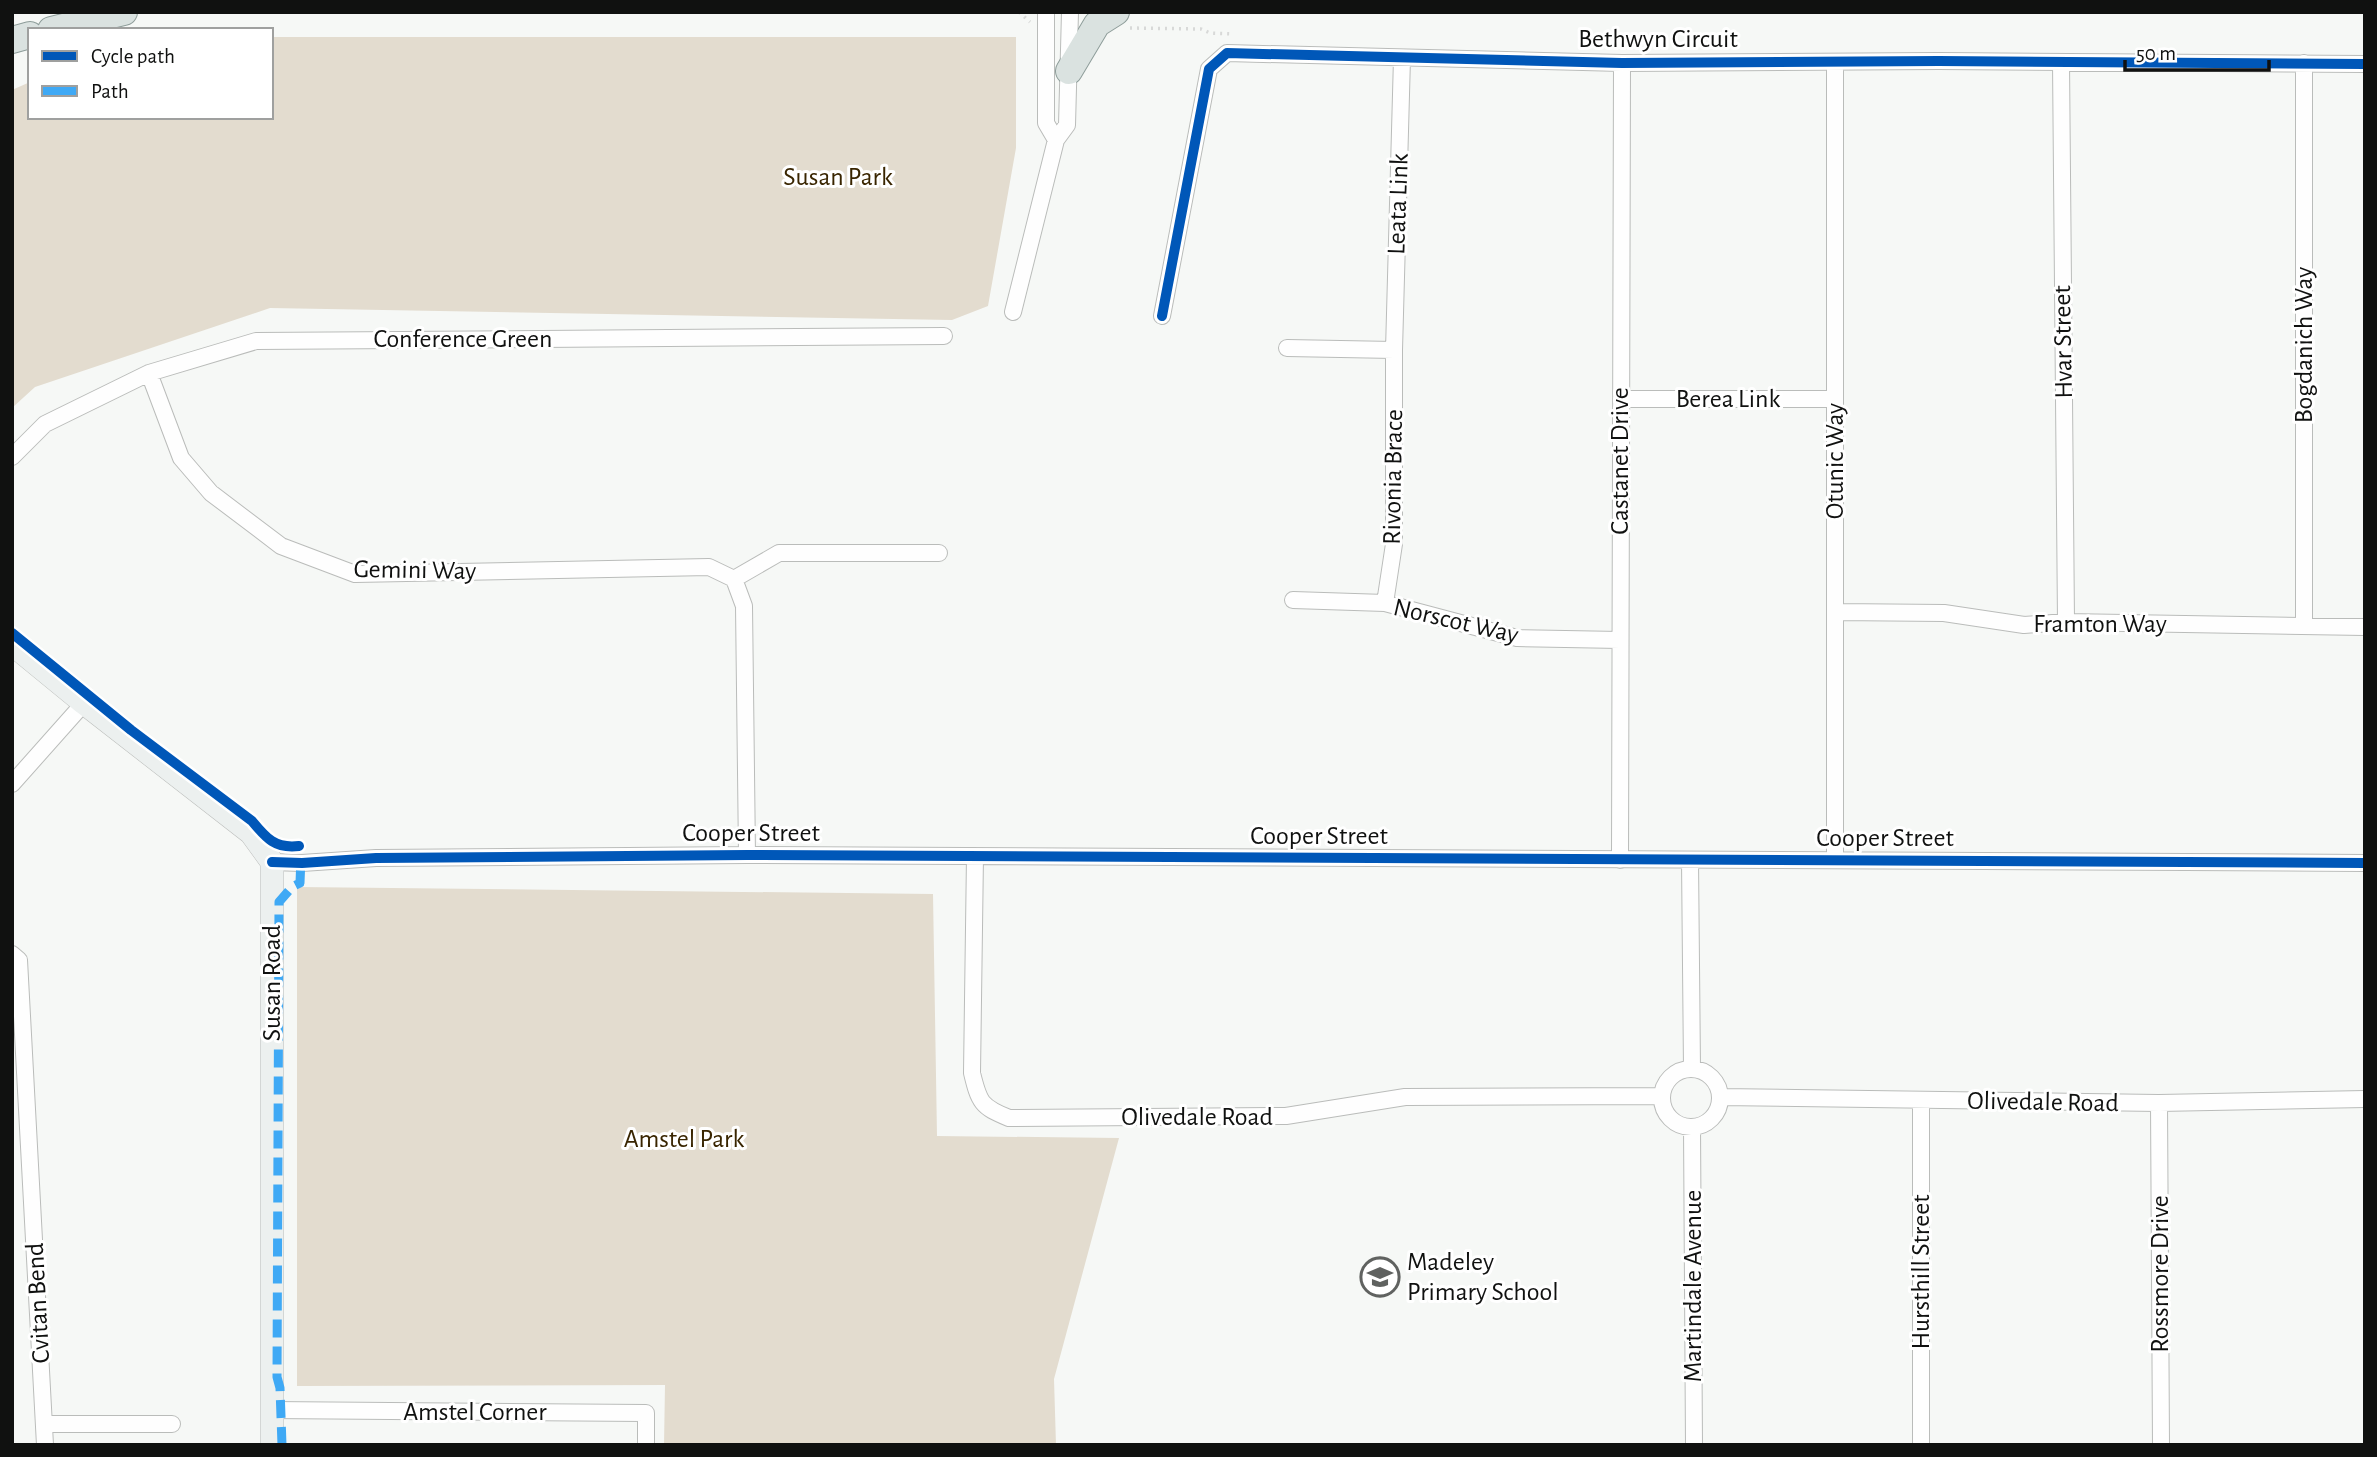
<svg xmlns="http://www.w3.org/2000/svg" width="2377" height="1457" viewBox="0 0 2377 1457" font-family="'Alegreya Sans',sans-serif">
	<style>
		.green { fill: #e3dccf }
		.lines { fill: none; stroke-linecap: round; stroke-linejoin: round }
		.street-casing { stroke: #babcba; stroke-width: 18 }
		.secondary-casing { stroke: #babcba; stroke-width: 24 }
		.primary-casing { stroke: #8e9d9a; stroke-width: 28 }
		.path { stroke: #d8d9d8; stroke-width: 3.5; stroke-dasharray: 2 5; stroke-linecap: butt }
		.street { stroke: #fefefe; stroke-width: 16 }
		.secondary { stroke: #ecf0ef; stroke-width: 23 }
		.primary { stroke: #dae2e0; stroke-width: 26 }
		.quiet { stroke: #3fa9f5; stroke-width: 9; stroke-dasharray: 18 9; stroke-linecap: butt }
		.cycleway-casing { stroke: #fff; stroke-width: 15 }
		.cycleway { stroke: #0057b8; stroke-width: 10 }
		.labels { text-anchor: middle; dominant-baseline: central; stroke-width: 6; stroke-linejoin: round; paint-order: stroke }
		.street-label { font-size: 26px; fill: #101110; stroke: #fff }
		.park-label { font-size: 26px; fill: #392500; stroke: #fff }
		.poi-label { font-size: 26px; fill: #101110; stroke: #fff; text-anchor: start }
	</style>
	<rect width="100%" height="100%" fill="#f6f8f6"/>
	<path class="green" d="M271 37H1016V148L988 306 952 320 270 308 35 387 12 408V90L30 82V117H271Z
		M297 887 933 894 937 1136 1119 1138 1054 1379 1056 1445H664L665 1385 297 1386Z"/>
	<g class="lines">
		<g class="street-casing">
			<path id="street" d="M1046 12V123L1056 140
				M1835 62V860
				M2061 62 2066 622
				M2304 63V626
				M1013 312 1056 140 1067 125 1070 12
				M1162 316 1209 69 1227 53 1622 63 1939 61 2365 64
				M1287 348 1394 350
				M149 373 181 458 211 493 281 546 355 574 709 567 734 579 744 606 747 855
				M1621 399H1835
				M12 457 45 424 149 373 256 341 944 336
				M734 579 779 553H939
				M1293 600 1385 603 1517 638 1620 640
				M1385 603 1394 544V350L1402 58
				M1836 612 1944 613 2024 625 2066 622 2365 627
				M12 784 84 703
				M975 856 972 1073C979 1102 981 1107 1009 1118L1286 1116 1405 1097 1662 1096
				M1620 860 1622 63
				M1690 860 1692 1069
				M272 862 302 863 376 858 747 855 2365 863
				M12 954 19 960 45 1445
				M1662 1098a29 29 0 1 1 58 0a29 29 0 1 1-58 0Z
				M1720 1097 2159 1103 2365 1099
				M1921 1100V1445
				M2159 1103 2161 1445
				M1692 1127 1694 1445
				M271 1410 646 1413V1445
				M44 1424H172"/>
		</g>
		<g class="secondary-casing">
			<path id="secondary" d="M12 644 84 703 251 833 272 862V1445"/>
		</g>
		<g class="primary-casing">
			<path id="primary" d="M51 30 124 12
				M12 40 30 35
				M1069 71 1097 24 1116 12"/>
		</g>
		<path class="path" d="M1019 12 1030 22
			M1130 28 1201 29 1210 33 1234 34"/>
		<use href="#street" class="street"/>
		<use href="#secondary" class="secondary"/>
		<use href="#primary" class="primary"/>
		<path class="quiet" d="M282 1445 280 1388 277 1377 279 902 292 887 300 883 301 857"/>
		<g class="cycleway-casing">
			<path id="cycleway" d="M1162 316 1209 69 1227 53 1622 63 1939 61 2365 64
				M12 633 131 730 252 821C266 838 275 849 299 846
				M272 862 302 863 376 858 747 855 2365 863"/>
		</g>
		<use href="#cycleway" class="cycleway"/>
	</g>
	<defs>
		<g id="school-ring" transform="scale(2.0125)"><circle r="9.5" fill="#fff" stroke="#606260" stroke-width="1.5"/><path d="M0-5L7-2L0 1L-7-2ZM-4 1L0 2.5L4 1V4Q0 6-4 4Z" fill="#606260"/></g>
	</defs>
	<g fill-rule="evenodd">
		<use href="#school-ring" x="1380" y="1277"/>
	</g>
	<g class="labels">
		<g class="street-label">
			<text x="1658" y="39">Bethwyn Circuit</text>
			<text transform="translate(1398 204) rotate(-88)">Leata Link</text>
			<text x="463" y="339">Conference Green</text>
			<text transform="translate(2063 342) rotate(-91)">Hvar Street</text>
			<text transform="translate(2304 345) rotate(-90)">Bogdanich Way</text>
			<text x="1728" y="399">Berea Link</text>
			<text transform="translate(1620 461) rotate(-90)">Castanet Drive</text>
			<text transform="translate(1835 461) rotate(-90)">Otunic Way</text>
			<text transform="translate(1393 477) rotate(-89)">Rivonia Brace</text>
			<text transform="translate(415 570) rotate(1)">Gemini Way</text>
			<text transform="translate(1456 621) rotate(13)">Norscot Way</text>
			<text x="2100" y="624">Framton Way</text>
			<text x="751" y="833">Cooper Street</text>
			<text x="1319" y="836">Cooper Street</text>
			<text x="1885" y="838">Cooper Street</text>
			<text transform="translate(272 983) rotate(-90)">Susan Road</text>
			<text transform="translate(2043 1102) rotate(1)">Olivedale Road</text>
			<text x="1197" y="1117">Olivedale Road</text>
			<text transform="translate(1921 1272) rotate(-90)">Hursthill Street</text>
			<text transform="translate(2160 1274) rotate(-90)">Rossmore Drive</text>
			<text transform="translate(1693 1286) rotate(-90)">Martindale Avenue</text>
			<text transform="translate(38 1303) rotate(-93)">Cvitan Bend</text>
			<text x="475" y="1412">Amstel Corner</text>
		</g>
		<g class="park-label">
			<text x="838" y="177">Susan Park</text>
			<text x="684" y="1139">Amstel Park</text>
		</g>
		<g class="poi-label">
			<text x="1407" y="1262">Madeley<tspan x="1407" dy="30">Primary School</tspan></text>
		</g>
	</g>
	<rect width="2377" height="1457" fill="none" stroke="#101110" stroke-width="28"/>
	<rect x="28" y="28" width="245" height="91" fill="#ffffff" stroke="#9fa09f" stroke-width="2"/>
	<rect x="42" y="51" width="35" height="10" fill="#0057b8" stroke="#9fa09f" stroke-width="2"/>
	<text x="91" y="63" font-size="21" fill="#101110">Cycle path</text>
	<rect x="42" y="86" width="35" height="10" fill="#3fa9f5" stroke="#9fa09f" stroke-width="2"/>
	<text x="91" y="98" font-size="21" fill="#101110">Path</text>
	<path d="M2125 60v10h144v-10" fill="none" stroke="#101110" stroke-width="3.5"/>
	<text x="2136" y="60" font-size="21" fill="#101110" stroke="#ffffff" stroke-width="5" paint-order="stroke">50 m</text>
</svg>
